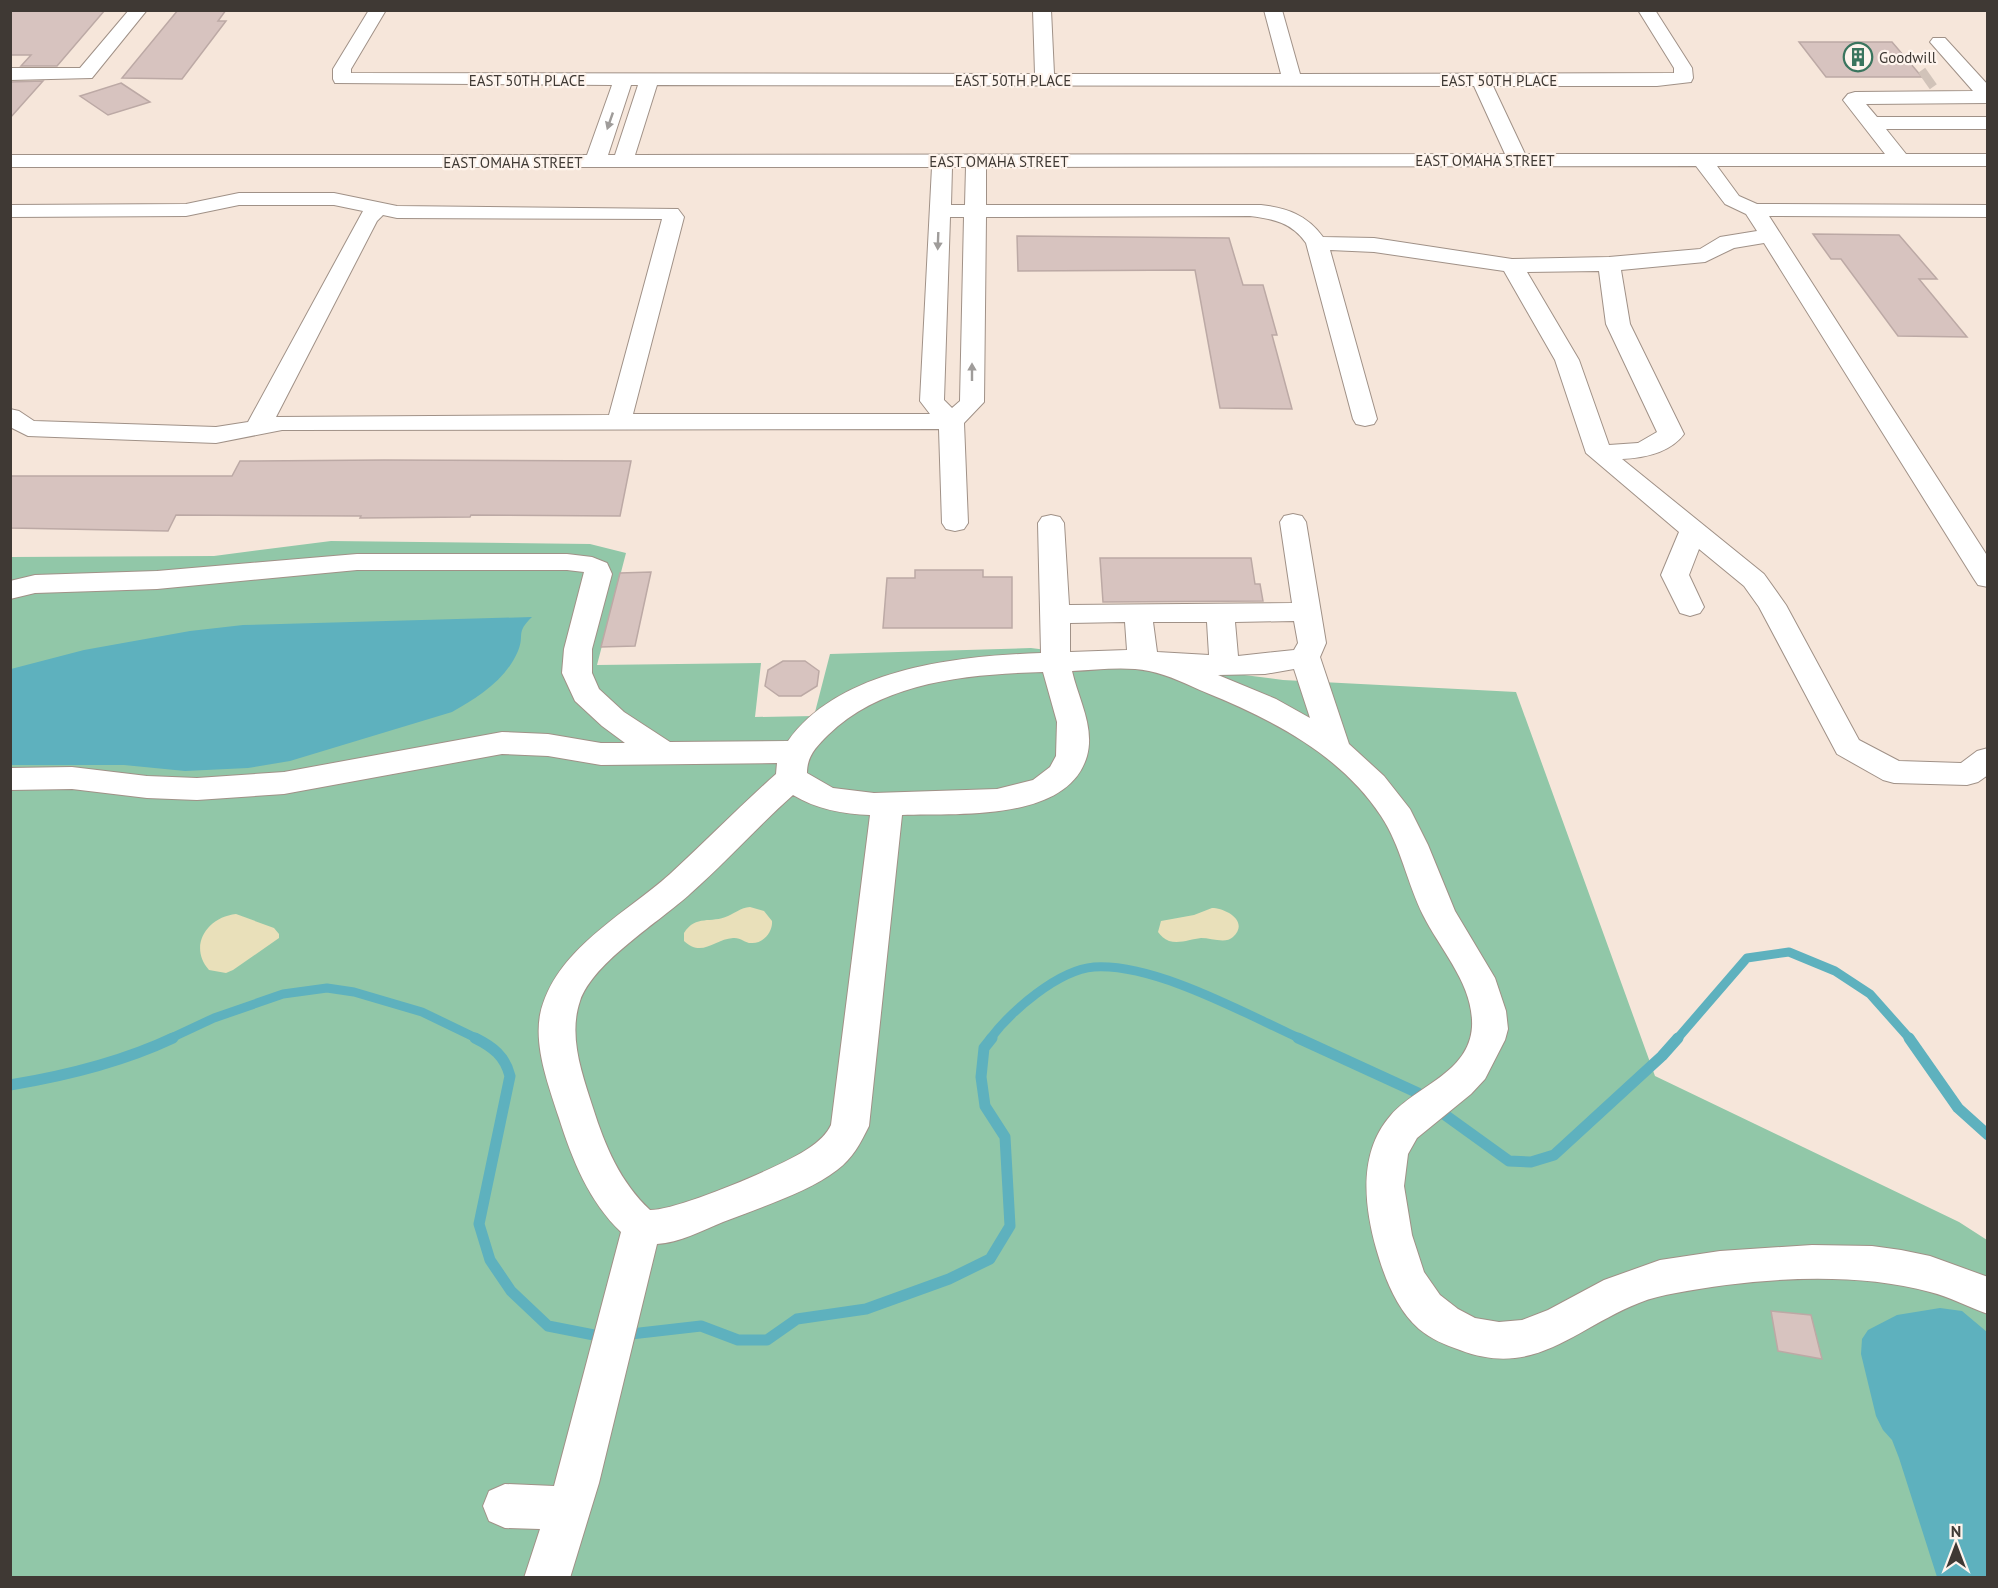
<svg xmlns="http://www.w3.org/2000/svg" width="1998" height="1588" viewBox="0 0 1998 1588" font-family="'PT Sans',sans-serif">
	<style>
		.green { fill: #91c7a8 }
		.sand { fill: #e9e0ba }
		.water { fill: #5eb1be }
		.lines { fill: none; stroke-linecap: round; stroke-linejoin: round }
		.stream-far1 { stroke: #5eb1be; stroke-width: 9 }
		.stream { stroke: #5eb1be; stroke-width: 11 }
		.building { fill: #d7c3bf; stroke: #bca9a5; stroke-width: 1.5 }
		.minor-tunnel { stroke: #d1c3b9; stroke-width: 20; stroke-dasharray: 20 10; stroke-linecap: butt }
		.minor-casing { stroke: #a09187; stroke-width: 2 }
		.minor { fill: #fff; fill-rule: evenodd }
		.oneway { fill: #9f9c9a }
		.labels { text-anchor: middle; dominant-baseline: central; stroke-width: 4.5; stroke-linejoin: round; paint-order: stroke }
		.far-poi-label { font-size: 15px; fill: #3f3934; stroke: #fef4ed; text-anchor: start }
		.far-street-label { font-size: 15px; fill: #3f3934; stroke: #fef4ed }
	</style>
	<rect width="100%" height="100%" fill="#f6e6da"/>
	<path class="green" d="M331 541 590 544 626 553 597 665 761 663 755 717 814 716 830 654 1031 648 1283 680 1516 692 1655 1076 1959 1222 1987 1240V1577H11V557L214 556Z"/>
	<path class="sand" d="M750 907 764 911 772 921C773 932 763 944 751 943 745 943 740 937 733 938 715 939 702 958 684 941V933C696 914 711 924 728 916 737 912 740 908 750 907Z
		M1212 908C1225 908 1250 921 1233 937 1226 944 1211 938 1201 938 1191 939 1180 944 1169 941 1164 939 1161 936 1158 932L1161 921 1194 915Z
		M236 914 274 928 279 934V938L233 970 226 973 209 970C188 946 207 917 236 914Z"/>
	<path class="water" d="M532 617C515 633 525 635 518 651 506 680 477 698 452 712L290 761 248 768 185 771 124 765H11V669L84 650 190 631 243 625Z
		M1940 1308 1962 1311 1987 1332V1577H1937L1899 1458 1892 1440 1883 1430 1876 1416 1861 1354 1862 1339 1868 1330 1897 1315Z"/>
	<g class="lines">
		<path class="stream-far1" d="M169 1039 214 1018 283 994 327 988 354 992 422 1012 478 1039
			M990 1039C1011 1011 1058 970 1094 967 1155 963 1246 1014 1301 1039
			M1677 1039 1747 958 1789 952 1835 971 1870 994 1910 1039"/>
		<path class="stream" d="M475 1038C493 1047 505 1056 510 1076L479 1224 490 1260 511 1291 548 1326 594 1335
			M1298 1038 1418 1093
			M1909 1038 1958 1108 1988 1135
			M10 1085C65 1076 122 1062 173 1038
			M1441 1112 1509 1161 1531 1162 1554 1155 1662 1056 1678 1038
			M631 1334 701 1326 738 1340H767L797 1319 866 1309 949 1279 990 1259 1010 1226 1005 1137 985 1106 981 1077 984 1048 992 1038"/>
	</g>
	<path class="building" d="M10 10H105L57 66H21L31 55H10Z
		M178 10H226L218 21H226L182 79 122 78Z
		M1799 42H1892L1922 77H1826Z
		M43 81 10 118V82Z
		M121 83 150 102 108 115 80 96Z
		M1813 234 1899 235 1937 279H1919L1967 337 1898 336 1841 259H1831Z
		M1017 236 1229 238 1243 285H1263L1277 335H1272L1292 409 1220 408 1195 270 1018 271Z
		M240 461 384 460 631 461 620 516 471 515 470 517 360 518 361 516 176 515 168 531 10 528V476H232Z
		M1100 558H1251L1255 584H1260L1263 601 1103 602Z
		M915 570H983V577H1012V628H883L887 578H915Z
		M651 572 635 646 601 647 620 573Z
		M783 661H805L819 671 817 686 801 696H779L765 686 768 670Z
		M1771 1311 1811 1315 1822 1359 1778 1351Z"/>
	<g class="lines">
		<path class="minor-tunnel" d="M1924 81 1931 76"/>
		<g class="minor-casing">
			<path id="minor" d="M129 10H147L92 78 10 80V68H80Z
				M369 10H386L351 69V73L1035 74 1033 10H1051L1054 74H1281L1264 10H1282L1300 74 1674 73V68L1638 10H1655L1692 68 1693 78 1691 82 1657 86H1493L1525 154H1885L1843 100 1848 94 1855 92 1973 91 1930 42 1933 38H1945L1988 85V103L1866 104 1877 117H1988V129H1886L1906 154H1988V166H1717L1739 196 1757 204 1988 205V217L1769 216 1988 557V587L1978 585 1974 579 1764 243 1734 248 1705 262 1621 270 1630 324 1684 434C1670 453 1644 458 1622 459L1764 574 1786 605 1859 740 1899 761 1961 763 1977 751 1988 748V775L1978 782 1967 785 1894 783 1883 780 1837 754 1759 607 1744 586 1699 549 1689 575 1704 607 1700 613 1690 616 1680 613 1661 575 1679 532 1586 453 1555 360 1504 271 1374 252 1330 250 1377 419 1374 424 1365 426 1356 424 1353 419 1306 243C1292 223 1274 219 1250 216L986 217 984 402 964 423 968 523 964 529 955 531 946 529 942 523 939 429 282 430 216 443 28 436 10 427V409L19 411 34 421 216 427 248 422 363 211 334 205H239L186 216 10 217V205L186 204 239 193H334L397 206 678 209 684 217 633 414H930L920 401 932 167H10V155H587L612 85 335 83 333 79V69ZM631 85H638L615 155H608ZM657 85 1474 86 1505 154 635 155ZM1696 166 1725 204 1746 214 1757 231 1720 237 1700 249 1609 257 1512 259 1374 238 1323 237C1307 215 1287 208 1261 205H986V167ZM952 167H966L965 205H951ZM383 215 397 218 662 219 609 415 276 417 377 221ZM950 217H964L960 401 952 408 944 400ZM1599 271 1606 324 1657 432 1638 443 1609 445 1579 360 1527 272Z
				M1293 514 1302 516 1306 522 1326 643 1320 657 1349 744 1384 776 1410 809 1428 845 1455 911 1495 978 1506 1011 1508 1029 1505 1040 1485 1079 1471 1094 1417 1138 1408 1154 1404 1186 1412 1235 1424 1272 1440 1295 1458 1309 1475 1318 1499 1322 1522 1320 1548 1310 1604 1280 1660 1260 1720 1251 1812 1245 1872 1246 1901 1250 1930 1256 1988 1277V1314C1968 1307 1950 1297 1930 1292 1853 1271 1754 1278 1676 1293 1664 1295 1651 1298 1639 1303 1575 1328 1535 1379 1460 1350 1445 1345 1431 1339 1419 1329 1396 1309 1384 1276 1376 1248 1364 1205 1358 1152 1391 1115 1416 1086 1469 1073 1472 1027 1474 985 1441 951 1423 915 1407 883 1401 846 1381 816 1341 755 1273 720 1207 693 1188 685 1169 675 1149 671 1124 666 1097 670 1072 671 1078 698 1095 727 1087 756 1068 823 955 813 902 815L869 1126C860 1144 853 1158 837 1170 809 1192 756 1209 723 1222 703 1230 679 1243 657 1244L599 1483 570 1578H524L540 1529 505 1528 489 1521 483 1506 489 1491 505 1484 554 1486 621 1232C589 1202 572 1159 559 1118 549 1087 534 1048 540 1015 554 950 624 915 670 874 706 841 740 806 776 774L777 763 601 765 548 756 502 754 284 794 197 800 147 798 72 789 10 790V768L72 767 147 776 197 778 284 772 502 732 548 734 601 743H625L602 726 575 701 562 673 564 649 584 572 567 570H357L157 589 35 593 10 599V581L35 575 157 571 357 554H567L592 557 607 563 612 574 592 649V673L599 689 624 712 670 742 788 741C840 668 958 656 1041 653L1038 523 1042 517 1051 515 1060 517 1064 523 1069 605 1292 603 1280 522 1284 516ZM1294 621 1298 643 1294 650 1238 656 1235 622ZM1125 622 1127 650 1070 652V623ZM1153 622H1207L1209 655 1157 652ZM1294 669 1310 718 1276 699 1218 675 1265 674ZM1043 672 1057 722 1056 756 1050 767 1033 780 997 789 874 793 833 788 807 773C807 756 816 747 828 735 883 681 970 674 1043 672ZM793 795C816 809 843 814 870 815L831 1125C827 1134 818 1142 809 1148 785 1165 679 1210 650 1210 620 1182 605 1146 593 1108 582 1074 568 1036 580 1001 593 962 661 921 691 893 726 862 758 826 793 795Z"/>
		</g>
		<use href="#minor" class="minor"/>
	</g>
	<defs><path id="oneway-solid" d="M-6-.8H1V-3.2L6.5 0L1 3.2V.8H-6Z" transform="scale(1.5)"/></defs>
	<g class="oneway">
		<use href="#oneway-solid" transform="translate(610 121) rotate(109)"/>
		<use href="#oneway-solid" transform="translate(938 241) rotate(92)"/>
		<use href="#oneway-solid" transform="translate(972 372) rotate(-90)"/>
	</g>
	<defs>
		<g id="building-ring" transform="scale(1.5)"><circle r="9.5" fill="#fef4ed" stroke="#3a755e" stroke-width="1.5"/><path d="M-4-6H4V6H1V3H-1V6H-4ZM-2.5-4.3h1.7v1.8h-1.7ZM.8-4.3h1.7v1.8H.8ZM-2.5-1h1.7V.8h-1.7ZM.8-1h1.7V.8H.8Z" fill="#3a755e"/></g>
	</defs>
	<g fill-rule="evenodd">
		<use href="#building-ring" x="1858" y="57"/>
	</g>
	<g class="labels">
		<g class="far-poi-label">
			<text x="1879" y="57">Goodwill</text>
		</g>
		<g class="far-street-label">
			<text x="527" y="80">EAST 50TH PLACE</text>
			<text x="1013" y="80">EAST 50TH PLACE</text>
			<text x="1499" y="80">EAST 50TH PLACE</text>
			<text x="1485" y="160">EAST OMAHA STREET</text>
			<text x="999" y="161">EAST OMAHA STREET</text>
			<text x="513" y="162">EAST OMAHA STREET</text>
		</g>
	</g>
	<rect width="1998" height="1588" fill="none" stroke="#3f3934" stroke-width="24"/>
	<g transform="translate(1956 1546)" stroke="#fef4ed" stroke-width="4.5" paint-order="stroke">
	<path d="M0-4.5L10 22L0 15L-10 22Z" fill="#3f3934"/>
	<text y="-9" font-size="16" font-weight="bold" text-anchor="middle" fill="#3f3934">N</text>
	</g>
</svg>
